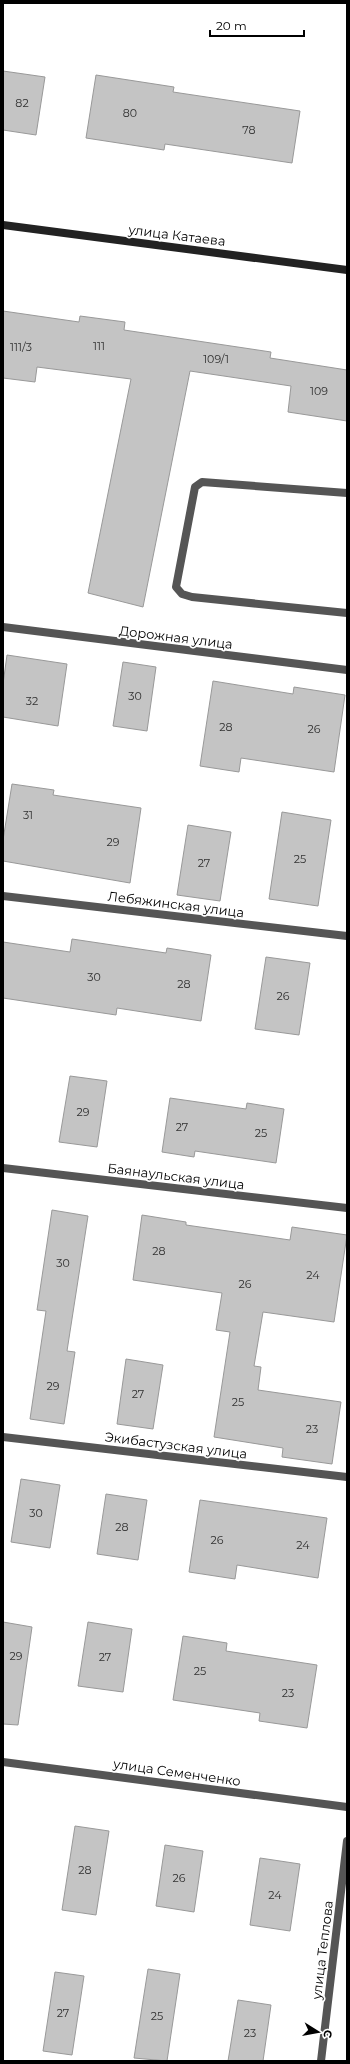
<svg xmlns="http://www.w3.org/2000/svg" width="350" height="2064" font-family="Montserrat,sans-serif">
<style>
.building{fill:#c4c4c4;stroke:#999}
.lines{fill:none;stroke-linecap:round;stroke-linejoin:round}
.lane{stroke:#555;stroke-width:8}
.street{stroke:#555;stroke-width:8}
.secondary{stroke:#222;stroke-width:8}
.labels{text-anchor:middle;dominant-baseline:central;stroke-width:3.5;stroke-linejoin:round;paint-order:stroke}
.number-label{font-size:11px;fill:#313131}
.street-label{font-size:13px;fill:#000;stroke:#fff}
</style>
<rect width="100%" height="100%" fill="#fff"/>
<!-- building -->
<path class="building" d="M3,71l42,6 -9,58 -33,-5z
M96,75l78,12 -1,5 127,19 -8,52 -127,-19 -1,6 -78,-12z
M3,311l76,11 1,-6 45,6 -1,8 147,22 -1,6 77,12v51l-59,-9 3,-26 -101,-15 -47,236 -55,-14 43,-214 -94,-12 -2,15 -32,-4z
M7,655l60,9 -9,62 -55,-9v-33z
M123,662l33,5 -9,64 -34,-5z
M213,681l80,13 1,-7 51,8 -11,77 -93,-14 -2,14 -39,-6z
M12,784l42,6 -1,5 88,13 -11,75 -127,-22v-21z
M282,812l49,8 -13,86 -49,-7z
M188,825l43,7 -11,69 -43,-6z
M72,939l94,14 1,-5 44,7 -10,66 -84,-13 -1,7 -113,-17v-56l67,10z
M266,957l44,6 -11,72 -44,-6z
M70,1076l37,5 -10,66 -38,-5z
M170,1098l76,11 1,-6 37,6 -8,54 -81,-12 -1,6 -32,-5z
M52,1210l36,6 -21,135 8,1 -11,72 -34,-5 16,-108 -9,-1z
M142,1215l44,7v3l104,15 2,-13 55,8 -13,87 -71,-10 -9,54 7,1 -3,23 83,12 -9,62 -50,-7 1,-9 -69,-11 16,-105 -14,-2 6,-37 -89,-13z
M126,1359l37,6 -10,64 -36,-5z
M21,1479l39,6 -10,63 -39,-6z
M106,1494l41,6 -9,60 -41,-6z
M200,1500l127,18 -9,60 -81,-13 -2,14 -46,-7z
M3,1622l29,5 -14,98 -15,-1z
M88,1622l44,7 -9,63 -45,-6z
M183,1636l44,7 -1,8 91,14 -10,63 -48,-7 1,-8 -87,-13z
M75,1826l34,5 -13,84 -34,-5z
M165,1845l38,6 -9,61 -38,-6z
M260,1858l40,6 -10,67 -40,-6z
M148,1969l32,5 -13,87 -33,-3z
M55,1972l29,4 -12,79 -29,-4z
M238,2000l33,5 -8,56h-35z"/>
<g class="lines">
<!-- lane -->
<path class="lane" d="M347,493l-145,-11 -7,5 -19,100 6,7 10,3 155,16"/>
<!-- street -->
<path class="street" d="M3,627l344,43
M3,896l344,40
M3,1168l344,40
M3,1437l344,40
M3,1762l344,45
M321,2061l26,-220"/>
<!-- secondary -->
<path class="secondary" d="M3,225l344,45"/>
</g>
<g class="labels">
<!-- number labels -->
<g class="number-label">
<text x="22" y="103">82</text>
<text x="130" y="113">80</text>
<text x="249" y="130">78</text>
<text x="99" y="346">111</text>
<text x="21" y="347">111/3</text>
<text x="216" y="359">109/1</text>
<text x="319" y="391">109</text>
<text x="135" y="696">30</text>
<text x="32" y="701">32</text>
<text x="226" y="727">28</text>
<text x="314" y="729">26</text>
<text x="28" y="815">31</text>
<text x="113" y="842">29</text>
<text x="300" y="859">25</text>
<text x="204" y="863">27</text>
<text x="94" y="977">30</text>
<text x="184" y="984">28</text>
<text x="283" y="996">26</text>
<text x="83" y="1112">29</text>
<text x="182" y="1127">27</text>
<text x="261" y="1133">25</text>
<text x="159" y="1251">28</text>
<text x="63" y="1263">30</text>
<text x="313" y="1275">24</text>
<text x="245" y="1284">26</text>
<text x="53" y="1386">29</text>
<text x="138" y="1394">27</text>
<text x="238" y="1402">25</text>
<text x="312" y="1429">23</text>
<text x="36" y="1513">30</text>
<text x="122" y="1527">28</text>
<text x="217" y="1540">26</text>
<text x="303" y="1545">24</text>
<text x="16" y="1656">29</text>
<text x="105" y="1657">27</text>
<text x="200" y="1671">25</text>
<text x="288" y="1693">23</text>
<text x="85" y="1870">28</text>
<text x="179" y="1878">26</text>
<text x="275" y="1895">24</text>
<text x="63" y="2013">27</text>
<text x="157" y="2016">25</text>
<text x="250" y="2033">23</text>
</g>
<!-- street labels -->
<g class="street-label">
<text transform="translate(177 235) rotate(7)">улица Катаева</text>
<text transform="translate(176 637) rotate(7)">Дорожная улица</text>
<text transform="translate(176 904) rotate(7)">Лебяжинская улица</text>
<text transform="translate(176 1176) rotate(7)">Баянаульская улица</text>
<text transform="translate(176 1445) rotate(7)">Экибастузская улица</text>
<text transform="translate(177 1772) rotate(8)">улица Семенченко</text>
<text transform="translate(322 1950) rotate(-83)">улица Теплова</text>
</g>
</g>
<!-- border -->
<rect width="350" height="2064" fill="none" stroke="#000000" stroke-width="8"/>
<!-- north arrow -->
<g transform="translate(318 2032) rotate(101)" stroke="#ffffff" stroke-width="3" paint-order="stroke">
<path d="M0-3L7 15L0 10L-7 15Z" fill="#000000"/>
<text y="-6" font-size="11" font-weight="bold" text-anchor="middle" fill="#000000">С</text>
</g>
<!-- scale -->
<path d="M210 30v6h94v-6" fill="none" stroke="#000000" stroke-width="2"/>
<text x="216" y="30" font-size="12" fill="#000000" stroke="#ffffff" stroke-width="3" paint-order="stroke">20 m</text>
</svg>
